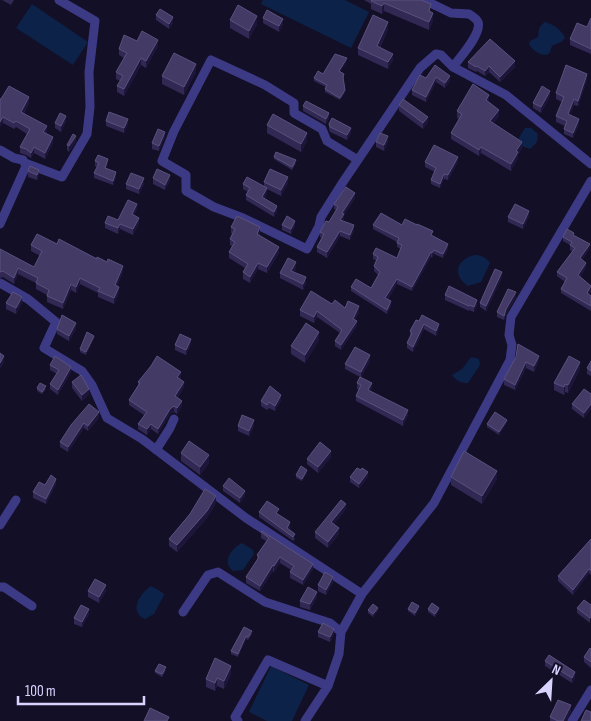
<svg xmlns="http://www.w3.org/2000/svg" width="591" height="721" font-family="'Sofia Sans Condensed',sans-serif">
<style>
.water{fill:#0c2248}
.lines{fill:none;stroke-linecap:round;stroke-linejoin:round}
.street{stroke:#3d3a85;stroke-width:9}
.wall{fill:#312854}
.shaded-wall{fill:#1d163a}
.building{fill:#433a66;stroke:#5a527e}
</style>
<rect width="100%" height="100%" fill="#130f26"/>
<!-- water -->
<path class="water" d="M263,0h82l24,12 -18,36 -90,-44z
M32,4l56,38 -15,23 -57,-37z
M545,22c8,2 17,8 20,16l-4,4 -9,4 -2,6 -3,3c-8,0 -15,-5 -18,-11l1,-3 8,-4c1,-7 0,-10 7,-15z
M525,128h6l7,6 -1,8 -7,7 -11,-4 -2,-4z
M474,255c7,0 12,2 16,8l-9,19 -13,4c-16,-11 -12,-26 6,-31z
M471,357l8,2 1,6 -12,18c-7,0 -12,-2 -16,-8l10,-6z
M242,543l11,7 1,4 -11,16 -10,1c-12,-9 -1,-23 9,-28z
M151,586l9,5 4,3 -1,3 -9,17 -9,5c-17,-7 -5,-26 6,-33z
M271,666l38,19 -17,36h-25l-18,-9z"/>
<g class="lines">
<!-- street -->
<path class="street" d="M424,0l27,13 18,1c3,2 7,4 9,8 4,12 -18,35 -25,45
M0,150l14,8 9,2 3,6 -26,58
M358,160l-31,-19 -5,-12 -28,-16v-10l-29,-18 -54,-25 -37,71 -12,30 24,14v16l28,16 29,11 64,31 12,-23 2,-9 22,-35 77,-114 16,-14 5,1 12,12 53,28 85,69
M25,163l37,14 25,-43 3,-27 -1,-35 6,-51 -36,-21
M0,283l28,16 28,23 -12,26 38,23 10,14 15,33 35,21 104,79 116,76
M156,450l14,-22 4,-9
M0,525l16,-25
M0,587h4l28,19
M183,612l25,-37 10,-3 47,30 65,21 11,9
M238,721l-3,-4 33,-57 60,26
M305,721l23,-35 11,-32 2,-22 21,-38 72,-91 76,-143 2,-15 -3,-10 2,-18 80,-136
M572,721l19,-31"/>
</g>
<!-- wall -->
<path class="wall" d="M2,0h12l-3,5z
M364,0h57l10,12 2,9 -4,9 -45,-19 -2,3 -11,-5v-5z
M156,15l17,8 -4,6 -13,-9z
M263,18l20,6 -4,8 -16,-9z
M591,18v36l-21,-9v-6l17,-12z
M230,20l27,4 -8,15 -19,-11z
M388,29l-8,19 13,12 -5,9 -30,-14v-7z
M137,41l21,5 -12,22 -5,-3 -17,31 -7,-4v-6l3,-5 -4,-2v-7l8,-14 -5,-3v-6z
M347,61l-7,11 4,5 -1,2 2,14 -5,7 -15,-8v-3l1,-2 -12,-6v-3l9,-4z
M468,62l47,5 -15,15 -11,-10 -4,4 -8,-5 -1,1 -8,-4z
M435,65l15,16 -5,7 -9,-6 -10,20 -14,-7v-5l14,-12z
M196,72l-12,23 -22,-11v-8z
M587,80l-9,26 -4,-1 -4,9 9,10 -6,14 -9,-4v-5l1,-3 -9,-4v-6l6,-14 -6,-3v-6z
M550,96l-9,17 -8,-5v-5z
M1,99l28,4 -5,10 23,19 -1,1 7,10 -8,16 -11,-6 -3,5 -5,-3 -6,-2v-6l7,-13 -11,-7 -2,2 -11,-6z
M489,101v1l10,14 -6,8 29,24 -4,7v3l-7,13 -30,-18 -2,3 -28,-17v-6l8,-14 -2,-1v-7z
M399,105l29,17 -5,7 -24,-18z
M303,106l26,12 -3,6 -23,-13z
M66,121l-5,11 -6,-4v-5z
M106,121l22,3 -4,9 -18,-7z
M329,124l22,9 -4,7 -17,-8 -1,-3z
M267,125l40,16 -6,11 -34,-19z
M165,137l-6,14 -7,-2v-6z
M76,141l-7,11 -2,-2v-5z
M388,141l-4,10 -8,-4v-5z
M274,157l22,6 -4,7 -18,-11z
M95,161l13,3 -2,4 10,9 -3,8 -19,-7v-5l3,-6 -2,-1z
M425,162h33l-10,18 -4,-1 -4,9 -9,-4v-4l4,-8 -10,-5z
M28,171l11,4 -2,5 -9,-3z
M153,178l17,2 -5,10 -12,-6z
M264,182l24,1 -7,13 -14,-7v4l-3,6 13,12 -3,6 -28,-17v-5l2,-3 -5,-3v-5l21,2z
M126,184h18l-5,10 -13,-5z
M355,198l-11,17v4l-1,2 11,9 -4,10 -10,-4 -13,22 -10,-6v-5l5,-9 -2,-1v-5l9,-10 7,-12 -2,-1v-5z
M137,209l-3,6 5,8 -6,12 -13,-6 -2,5 -13,-6v-5l13,-3z
M529,216l-6,13 -15,-7v-5z
M282,225l13,1 -4,8 -9,-4z
M373,225h29l31,11 15,13 -5,9 -9,-4 -2,4 -1,-1 -19,34 -15,-7 -9,15 3,7 -4,8 -36,-23v-4l20,1 7,-13 -4,-4v-5l3,-5 -4,-2v-5l24,4 4,-9 -4,-2v-5l-24,-13z
M231,227l29,6 -1,3 20,17 -12,20 -9,-4 -8,14 -7,-4v-7l2,-4 -16,-10v-6l3,-6 -2,-1v-6l2,-5 -1,-1z
M574,235l16,13 -8,12 4,7 -6,10 11,14 -2,3 2,2v15l-30,-18v-4l4,-7 -8,-6v-4l16,-20 -3,-2v-5l-7,-4v-4z
M57,244l40,15 26,13 -6,14 2,7 -5,11 -16,-7v-4l-18,-9 -4,9 -5,-3 -8,19 -16,-7v-7l-11,-6v-6l-18,-9 -4,10 -11,-7 -3,1v-29l34,18 6,-11 -9,-5v-6z
M296,268l-2,4 12,10 -3,8 -23,-12v-5z
M502,277l-16,34 -6,-4v-4z
M445,295l32,10 -3,7 -5,-2v1l-24,-11z
M516,297l-10,17 -2,6 -7,-3v-5z
M6,303h16l-6,11 -10,-5z
M332,304l27,8 -4,8 2,6 -16,24 -6,-4v-5l5,-8 -23,-16 -3,6 -14,-7v-6z
M416,320l23,9 -3,7 -12,-7 -11,23 -6,-4v-5l3,-7v-5z
M57,329h19l-7,12 -12,-7z
M94,338l-8,17 -6,-3v-3z
M319,340l-14,23 -14,-9v-8z
M191,344l-5,11 -11,-5v-5z
M516,357l23,4 -5,11 -8,-4 -11,22 -11,-5v-6z
M370,361l-9,16 11,11 -2,3 38,24 -5,11 -47,-25v-5l3,-6 -2,-1v-6l3,-6 -15,-8v-5z
M591,361v15l-4,-2v-6z
M50,365l21,7 -13,23 -8,-6v-5l7,-10 -7,-4z
M580,369l-12,24 -3,-1 -1,3 -10,-5v-7z
M181,377l-2,2 5,8 -6,10 4,9 -5,8 -3,-2 -4,2 -12,20 -7,-5 -4,6 -9,-6v-5l6,-9 -15,-10v-5l9,-15v-3z
M72,382l17,12 -7,7 -10,-13z
M37,388l9,1 -4,5 -5,-3z
M591,394v15l-7,9 -12,-9v-5z
M281,400l-6,11 -6,-3 -2,2 -6,-4v-5z
M99,418l-11,13 -4,-3 -16,24 -8,-5v-5l11,-17z
M507,422l-8,13 -12,-8v-3z
M238,426h16l-5,10 -11,-5z
M181,453l28,10 -9,12 -19,-14z
M331,457l-13,16 -11,-9v-5z
M307,473l-5,8 -6,-3v-3z
M350,477h18l-9,11 -9,-6z
M451,477l46,2 -15,25 -31,-19z
M56,484l-10,20 -13,-6v-6l12,-7z
M223,486l22,10 -5,7 -17,-12z
M216,503l-9,15 -30,34 -8,-6v-7l21,-25z
M346,509l-12,15 5,10 -11,14 -13,-10v-6z
M259,512l20,2 -1,1 12,11 -1,3 6,10 -2,2 -34,-24z
M261,532l52,37 -10,16 -13,-7v-6l1,-2 -11,-7 -6,9 -1,-1 -13,20 -14,-8v-6l11,-16v-6l9,-14 -5,-3z
M591,539v36l-2,-2 -16,22 -15,-14v-5z
M333,582l-7,13 -8,-4v-6z
M88,591h18l-7,12 -11,-6z
M317,597l-7,13 -10,-3v-6z
M591,605l-1,18 -13,-10v-5z
M408,609h11l-4,7 -7,-5z
M428,609l11,1 -4,7 -7,-5z
M368,610l10,1 -5,6 -5,-4z
M89,614l-7,13 -8,-3v-6z
M244,627l8,7 -4,6 -2,-1 -8,18 -7,-3v-3z
M318,632l16,2 -4,8 -12,-5z
M591,649v19l-7,-6v-5z
M545,661l30,17 -3,5 -27,-17z
M166,670l-4,7 -7,-4v-2z
M231,674l-7,15 -7,-3 -2,5 -9,-4v-8z
M571,711l-5,10h-16v-4z"/>
<!-- shaded-wall -->
<path class="shaded-wall" d="M384,3v8l-2,3v-8z
M433,13v8l-4,9v-8z
M257,16v8l-8,15v-8z
M173,17v6l-4,6v-5z
M283,19v5l-4,8v-6z
M388,22v7l-11,24v-7z
M158,40v6l-12,22v-7z
M393,54v6l-5,9v-7z
M141,58v7l-17,31v-7z
M347,58v3l-8,13v-3z
M515,61v6l-15,15v-5z
M196,64v8l-12,23v-8z
M489,66v6l-4,4v-5z
M587,74v6l-9,26v-5z
M450,76v5l-5,7v-5z
M436,77v5l-10,20v-5z
M345,90v3l-5,7v-2z
M550,91v5l-9,17v-6z
M489,95v6l-3,6v-7z
M29,97v6l-8,14v-5z
M574,99v6l-6,14v-5z
M499,110v6l-9,12v-7z
M329,113v5l-3,6v-5z
M66,116v5l-5,11v-6z
M3,117v6l-3,5v-6z
M428,117v5l-5,7v-6z
M128,119v5l-4,9v-5z
M579,119v5l-6,14v-5z
M47,126v6l-4,5v-5z
M351,128v5l-4,7v-5z
M165,132v5l-6,14v-5z
M307,133v8l-6,11v-8z
M76,136v5l-7,11v-6z
M388,136v5l-4,10v-6z
M53,137v6l-8,16v-6z
M522,142v6l-4,7v3l-7,13v-7l5,-13z
M34,147v6l-3,5v-5z
M481,147v6l-2,3v-6z
M458,157v5l-10,18v-5z
M108,159v5l-3,8v-4z
M39,170v5l-2,5v-5z
M116,172v5l-3,8v-4z
M444,174v5l-4,9v-4z
M170,175v5l-5,10v-5z
M288,177v6l-7,13v-6z
M144,178v6l-5,10v-5z
M267,188v5l-5,9v-5z
M355,193v5l-11,17v4l-4,6v-5l2,-7z
M137,204v5l-5,11v-6z
M277,206v5l-3,6v-5z
M529,211v5l-6,13v-5z
M139,218v5l-6,12v-6z
M295,221v5l-4,8v-5z
M120,224v5l-2,5v-6z
M354,225v5l-4,10v-5z
M260,227v6l-3,7v-6z
M340,231v5l-13,22v-6z
M448,244v5l-5,9v-4z
M590,244v4l-10,15v-5z
M279,247v6l-12,20v-6z
M434,250v4l-2,4v-5z
M431,252v5l-19,34v-4z
M296,262v6l-5,8v-5z
M258,263v6l-8,14v-6z
M586,263v4l-8,13v-5z
M123,266v6l-8,19v-6z
M18,268v6l-4,10v-6z
M502,272v5l-16,34v-5z
M306,277v5l-3,8v-6z
M80,278v6l-4,9v-6z
M397,279v5l-12,19v-5z
M71,284v6l-8,19v-6z
M119,287v6l-5,11v-6z
M591,287v4l-4,6v-4z
M516,292v5l-10,17 -2,6 2,-11z
M22,297v6l-6,11v-6z
M477,300v5l-3,7v-5z
M391,301v5l-4,8v-4z
M359,306v6l-6,12v-5z
M317,311v6l-3,6v-6z
M357,321v5l-16,24v-5z
M76,323v6l-7,12v-5z
M424,324v5l-11,23v-5z
M439,324v5l-3,7v-5z
M319,332v8l-14,23v-8z
M94,336v2l-8,17v-3z
M191,339v5l-5,11v-5z
M370,355v6l-9,17v-6z
M4,356v7l-4,7v-7z
M539,356v5l-5,11v-6z
M526,362v6l-11,22v-5z
M580,362v7l-12,24v-8z
M71,367v5l-13,23v-5z
M181,372v5l-4,5v-5z
M184,382v5l-9,14v-5z
M372,383v5l-4,7v-5z
M565,384v8l-1,3v-8z
M89,389v5l-7,7v-6z
M281,395v5l-6,11v-5z
M182,401v5l-5,8v-6z
M591,404v5l-7,9v-5z
M174,406v6l-4,2 -12,20v-5l12,-20z
M408,410v5l-5,11v-6z
M99,412v6l-11,13v-5z
M254,420v6l-5,10v-5z
M507,420v2l-8,13v-3z
M84,423v5l-16,24v-5z
M151,424v5l-4,6v-6z
M331,451v6l-13,16v-6z
M209,455v8l-9,12v-8z
M307,470v3l-5,8v-2z
M497,471v8l-15,25v-8z
M368,472v5l-9,11v-4z
M56,479v5l-10,20v-5z
M245,491v5l-5,7v-5z
M216,496v7l-9,15 -30,34v-7z
M346,504v5l-15,19v-6z
M290,522v4l-3,6v-4z
M339,528v6l-11,14v-6z
M280,557v6l-6,9v-6z
M313,564v5l-10,16v-5z
M273,565v6l-13,20v-5z
M589,569v4l-16,22v-5z
M333,577v5l-7,13v-5z
M106,585v6l-7,12v-6z
M317,592v5l-7,13v-6z
M419,606v3l-4,7v-3z
M378,608v3l-5,6v-3z
M439,608v2l-4,7v-3z
M89,609v5l-7,13v-5z
M334,629v5l-4,8v-5z
M246,636v3l-8,18v-3z
M231,666v8l-7,15v-8z
M575,672v6l-3,5v-5z
M217,678v8l-2,5v-8z
M571,705v6l-5,10h-3z"/>
<!-- building -->
<path class="building" d="M372,0h49l10,4 -2,7 4,2 -4,9 -45,-19 -2,3 -11,-5z
M238,5l19,11 -8,15 -19,-11z
M160,9l13,8 -4,7 -13,-9z
M267,10l16,9 -4,7 -16,-8z
M373,15l15,7 -11,24 16,8 -5,8 -30,-14z
M591,18v31l-21,-10 7,-16 10,4z
M142,31l16,9 -12,21 -5,-3 -17,31 -7,-3 6,-10 -7,-4 11,-19 -8,-4 5,-14 13,6z
M490,39l25,22 -15,16 -11,-11 -4,5 -8,-5 -1,1 -8,-5z
M174,53l22,11 -12,23 -22,-11z
M335,54l12,4 -8,13 5,3 -1,3 2,13 -5,8 -15,-9 2,-4 -13,-7 4,-7 5,3z
M435,65l15,11 -5,7 -9,-6 -10,20 -14,-7 8,-15 6,3z
M566,65l21,9 -9,27 -4,-2 -6,15 11,5 -6,14 -9,-4 3,-8 -11,-5 8,-19 -8,-4z
M473,84l16,11 -3,5 13,10 -9,11 32,21 -6,9 2,1 -7,12 -30,-17 -2,3 -28,-17 11,-19 -5,-3z
M9,86l20,11 -8,15 26,14 -4,6 10,5 -8,16 -11,-6 -3,6 -5,-4 -6,-2 10,-18 -14,-8 -2,2 -11,-6 -3,5v-23h1z
M542,86l8,5 -9,16 -8,-4z
M403,99l25,18 -5,6 -24,-18z
M306,101l23,12 -3,6 -23,-13z
M109,112l19,7 -4,9 -18,-7z
M60,113l6,3 -5,10 -6,-3z
M273,114l34,19 -6,11 -34,-19z
M332,118l19,10 -4,7 -17,-8 -1,-3z
M158,129l7,3 -6,14 -7,-3z
M380,133l8,3 -4,9 -8,-3z
M73,134l3,2 -7,10 -2,-1z
M434,145l24,12 -10,18 -4,-1 -4,10 -9,-4 5,-12 -11,-6z
M276,152l20,8 -4,7 -18,-10z
M98,155l10,4 -3,9 11,4 -3,9 -19,-8 5,-10 -4,-2z
M30,166l9,4 -2,5 -9,-4z
M157,169l13,6 -5,10 -12,-7z
M270,169l18,8 -7,13 -17,-8z
M131,173l13,5 -5,11 -13,-5z
M247,177l20,11 -5,9 15,9 -3,6 -28,-17 4,-7 -7,-4z
M346,187l9,6 -13,20 2,1 -4,6 14,5 -4,10 -10,-4 -13,21 -10,-5 7,-13 -4,-2 6,-11 3,1 9,-15 -4,-3z
M128,200l9,4 -5,10 7,4 -6,11 -13,-5 -2,4 -13,-5 3,-7 10,4z
M515,204l14,7 -6,13 -15,-7z
M381,213l21,12 3,-6 12,6v-1l16,7 -2,4 17,9 -5,10 -9,-4 -2,3 -1,-1 -19,35 -15,-8 -12,19 6,3 -4,9 -36,-23 5,-8 15,9 9,-16 -6,-6 4,-9 -5,-3 3,-6 21,10 5,-13 -5,-2 2,-5 -26,-13z
M237,216l23,11 -3,7 22,13 -12,20 -9,-4 -8,14 -7,-5 5,-8 -19,-12 6,-10 -5,-3 5,-10 -4,-2z
M287,216l8,5 -4,8 -9,-4z
M567,229l7,4 -1,2 17,9 -10,14 6,5 -8,12 13,11 -4,7 4,3v10l-30,-17 6,-11 -10,-6 18,-24 -5,-3 2,-3 -9,-5z
M37,234l20,10 2,-5 38,20v-2l10,5 1,-3 15,7 -8,19 4,2 -5,11 -16,-7 2,-3 -20,-10 -4,9 -5,-3 -8,19 -16,-7 2,-6 -13,-7 2,-5 -20,-10 -4,10 -11,-7 -3,1v-23l34,18 8,-16 -11,-6z
M288,258l8,4 -5,9 15,6 -3,7 -23,-11z
M495,269l7,3 -16,34 -6,-3z
M449,286l28,14 -3,7 -5,-2v1l-24,-11z
M508,289l8,3 -10,17 -2,7 -7,-4z
M311,291l21,13 3,-4 10,8 3,-7 11,5 -6,13 4,2 -16,24 -6,-4 7,-11 -25,-19 -3,6 -14,-7z
M13,292l9,5 -6,11 -10,-5z
M62,315l14,8 -7,13 -12,-7z
M422,315l17,9 -3,7 -12,-7 -11,23 -6,-4 5,-10 -2,-2 6,-11 3,1z
M306,323l13,9 -14,23 -14,-9z
M87,332l7,4 -8,16 -6,-3z
M180,334l11,5 -5,11 -11,-5z
M518,344l21,12 -5,10 -8,-4 -11,23 -11,-6 12,-22z
M355,347l15,8 -9,17 -16,-8z
M0,353l4,3 -4,7z
M55,356l16,11 -13,23 -8,-6 9,-14 -9,-5z
M157,356l24,16 -4,5 7,5 -9,14 7,5 -5,7 -3,-2 -4,3 -12,20 -7,-5 -4,5 -9,-5 9,-12 -18,-12 11,-17 -2,-1 13,-16z
M569,356l11,6 -12,23 -3,-1 -1,3 -10,-4z
M591,361v10l-4,-3z
M81,375l8,14 -7,6 -10,-13z
M360,377l12,6 -4,7 40,20 -5,10 -47,-24 5,-11 -4,-2z
M40,383l6,3 -4,6 -5,-4z
M270,386l11,9 -6,11 -6,-4 -2,3 -6,-4z
M584,389l7,5v10l-7,9 -12,-9z
M89,404l10,8 -11,14 -4,-3 -16,24 -8,-5 11,-17z
M495,412l12,8 -8,12 -12,-8z
M242,415l12,5 -5,11 -11,-5z
M189,441l20,14 -9,12 -19,-14z
M320,442l11,9 -13,16 -11,-8z
M464,451l33,20 -15,25 -31,-19z
M301,466l6,4 -5,9 -6,-4z
M357,468l4,2 1,-2 6,4 -9,12 -9,-7z
M51,475l5,4 -10,20 -13,-7 6,-10 6,3z
M229,478l16,13 -5,7 -17,-12z
M205,489l11,7 -9,15 -30,34 -8,-6 21,-25z
M341,500l5,4 -15,18 8,6 -11,14 -13,-10z
M267,501l12,8 -3,4 14,9 -3,6 8,6 -2,3 -34,-25z
M262,531l51,33 -10,16 -13,-8 4,-6 -14,-9 -6,9 -1,-1 -13,21 -14,-9 13,-20 -2,-2 12,-17 -8,-6z
M591,539v31l-2,-1 -16,21 -15,-14z
M325,572l8,5 -7,13 -8,-5z
M95,579l11,6 -7,12 -11,-6z
M308,587l9,5 -7,12 -10,-3z
M584,600l7,5v11l-1,2 -13,-10z
M412,602l7,4 -4,7 -7,-4z
M432,603l7,5 -4,6 -7,-5z
M373,604l5,4 -5,6 -5,-4z
M81,605l8,4 -7,13 -8,-4z
M323,623l11,6 -4,8 -12,-5z
M244,627l8,4 -4,6 -2,-1 -8,18 -7,-3z
M590,648l1,1v13l-7,-5z
M549,655l26,17 -3,6 -27,-17z
M215,658l16,8 -7,15 -7,-3 -2,5 -9,-4z
M159,664l7,3 -4,7 -7,-3z
M558,700l13,5 -8,16h-5l-8,-4z
M150,708l19,9 -2,4h-23z
M586,710l5,2v9h-10z"/>
<!-- north arrow -->
<g transform="translate(551 681) rotate(25)" stroke="#130f26" stroke-width="4" paint-order="stroke">
<path d="M0-4L9 19L0 12L-9 19Z" fill="#d9d4ff"/>
<text y="-8" font-size="14" font-weight="bold" text-anchor="middle" fill="#d9d4ff">N</text>
</g>
<!-- scale -->
<path d="M18 696v8h126v-8" fill="none" stroke="#d9d4ff" stroke-width="2.5"/>
<text x="25" y="696" font-size="15" fill="#d9d4ff" stroke="#130f26" stroke-width="4" paint-order="stroke">100 m</text>
</svg>
